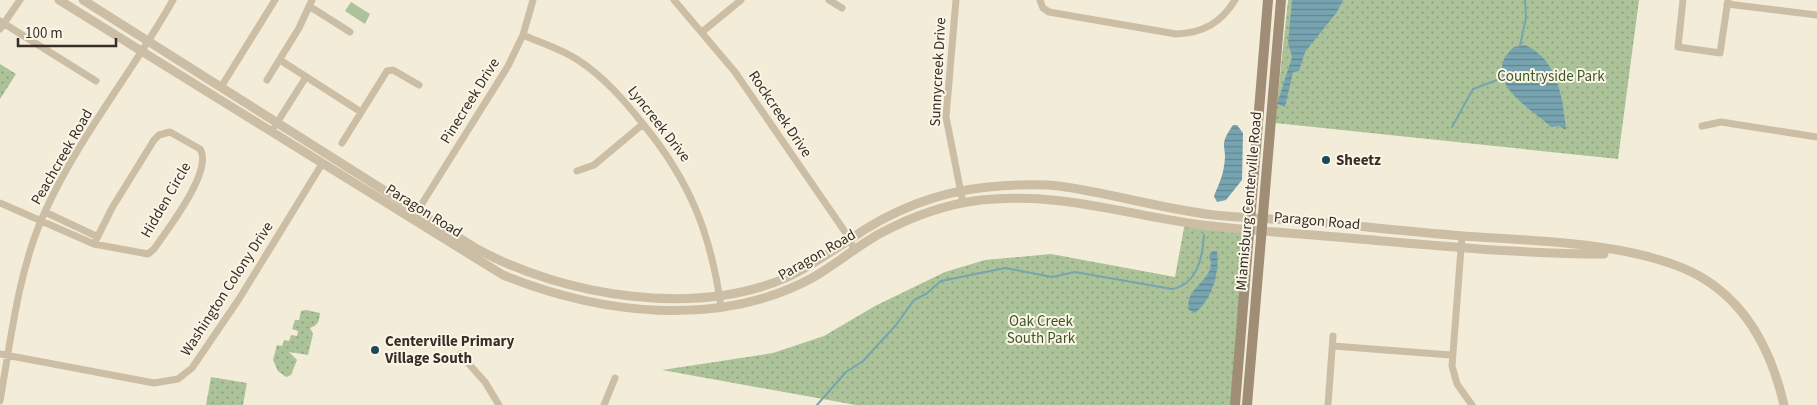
<svg xmlns="http://www.w3.org/2000/svg" width="1817" height="405" font-family="'Source Sans 3',sans-serif">
<style>
.green{fill:#acc399}
.park{fill:url(#park-dots)}
.water{fill:url(#water-rules)}
.lines{fill:none;stroke-linecap:round;stroke-linejoin:round}
.stream{stroke:#77a4b1;stroke-width:2}
.minor{stroke:#cbbea5;stroke-width:7}
.tertiary{stroke:#cbbea5;stroke-width:9}
.secondary{stroke:#9f8d76;stroke-width:10}
.poi-dot{fill:#1a4a5a;stroke:#faf5e6;stroke-width:2}
.labels{text-anchor:middle;dominant-baseline:central;stroke-width:4;stroke-linejoin:round;paint-order:stroke}
.street-label{font-size:15px;fill:#372f27;stroke:#faf5e6}
.park-label{font-size:15px;fill:#3d5629;stroke:#faf5e6}
.poi-label{font-size:15px;font-weight:bold;fill:#372f27;stroke:#faf5e6;text-anchor:start}
</style>
<defs>
<pattern id="park-dots" width="8" height="8" patternUnits="userSpaceOnUse" patternTransform="scale(1.25)"><rect width="8" height="8" fill="#acc399"/><path d="M2 2h.1M6 6h.1" fill="none" stroke="#8d9f7d" stroke-width="1.8" stroke-linecap="round"/></pattern>
<pattern id="water-rules" width="6" height="5" patternUnits="userSpaceOnUse" patternTransform="scale(1.25)"><rect width="6" height="5" fill="#77a4b1"/><path d="M0 2.5h6" fill="none" stroke="#628690"/></pattern>
</defs>
<rect width="100%" height="100%" fill="#f3ecd9"/>
<!-- green -->
<path class="green" d="M351,2l19,12 -5,10 -20,-13z"/>
<!-- park -->
<path class="park" d="M1288,0h351l-21,159 -343,-36z
M0,64l16,10 -16,25z
M1185,222l65,7 -15,176h-379l-194,-35 111,-17 51,-17 51,-30 70,-34 40,-12 66,-6 124,23z
M306,310l14,3c-1,9 -2,12 -10,15l3,6 -5,21 -19,-3 8,8 -6,15 -5,2 -8,-6 -5,-11 4,-15 5,1 2,-6 5,1 2,-6 6,1 1,-5 -6,-2 3,-9h4l2,-9z
M211,377l36,6 -4,22h-37z"/>
<!-- water -->
<path class="water" d="M1292,0h51l-6,12 -32,40 -6,19 -6,1 -8,35 -8,-3 15,-47 -4,-14z
M1525,45c33,14 38,54 41,85l-7,-4 -8,1c-17,-17 -59,-37 -47,-68 2,-4 7,-9 10,-12z
M1233,125h4l6,8 -1,47 -16,20 -9,2 -3,-6c4,-10 9,-20 10,-30 4,-22 -7,-18 9,-41z
M1212,251h5c3,22 -5,49 -22,62l-6,-3c-6,-24 30,-30 20,-54z"/>
<g class="lines">
<!-- stream -->
<path class="stream" d="M1520,46l6,-28 -1,-18
M1452,127l21,-38 32,-12
M817,405l29,-33 17,-11 33,-36 18,-25 12,-6 15,-13 64,-13 47,9 23,-5 97,17c25,-4 31,-33 32,-54"/>
<!-- minor -->
<path class="minor" d="M674,0l61,72 115,167 4,12
M829,0l13,8
M956,0l-10,117 17,86
M1040,0l3,8 6,4 127,22c27,-1 45,-11 59,-34
M1683,0l-5,47 42,6 8,-53
M1727,4l90,11
M309,6l41,26
M0,21l96,60
M0,29l20,-29
M702,32l39,-32
M523,35c18,8 38,14 55,25 26,17 46,40 65,64 47,57 68,110 78,183
M280,60l81,52
M267,80l32,-52 13,-28
M221,87l54,-87
M275,126l31,-49
M1702,126l19,-4 96,15
M342,143l45,-72 6,-1 26,15
M577,171l17,-6 49,-41
M0,203l94,41 54,10 6,-5c13,-19 60,-79 46,-100l-30,-17 -11,3 -5,5 -42,68 -18,36
M418,210l90,-144 15,-31 10,-35
M45,212l51,24
M1462,236l-10,130 5,18 15,21
M1333,346l118,9
M0,354l154,29 24,-4 14,-11 47,-69 83,-135
M460,354l25,28 14,23
M0,401c11,-62 18,-128 43,-185 34,-77 89,-143 130,-216
M604,405l11,-27
M1328,405l5,-69"/>
<!-- tertiary -->
<path class="tertiary" d="M59,0l444,275c96,39 215,54 309,3 23,-13 44,-31 67,-44 30,-16 67,-30 102,-34 79,-8 138,13 214,24 50,7 102,9 153,14 85,7 170,16 256,16
M83,0l394,249c87,47 218,69 311,28 21,-10 41,-24 61,-37 41,-29 89,-48 139,-53 23,-2 48,-4 71,-1 52,7 103,23 155,29 30,3 62,4 92,6 53,5 105,11 157,15 70,5 177,6 238,41 48,28 71,76 83,128"/>
<!-- secondary -->
<path class="secondary" d="M1235,405l33,-405
M1247,405l34,-405"/>
</g>
<!-- markers -->
<g class="poi-dot">
<circle cx="1326" cy="160" r="5"/>
<circle cx="375" cy="350" r="5"/>
</g>
<g class="labels">
<!-- street labels -->
<g class="street-label">
<text transform="translate(938 72) rotate(-87)">Sunnycreek Drive</text>
<text transform="translate(470 101) rotate(-58)">Pinecreek Drive</text>
<text transform="translate(780 114) rotate(56)">Rockcreek Drive</text>
<text transform="translate(659 124) rotate(52)">Lyncreek Drive</text>
<text transform="translate(62 157) rotate(-60)">Peachcreek Road</text>
<text transform="translate(166 200) rotate(-60)">Hidden Circle</text>
<text transform="translate(1249 201) rotate(-85)">Miamisburg Centerville Road</text>
<text transform="translate(424 211) rotate(32)">Paragon Road</text>
<text transform="translate(1317 221) rotate(5)">Paragon Road</text>
<text transform="translate(817 255) rotate(-30)">Paragon Road</text>
<text transform="translate(227 289) rotate(-57)">Washington Colony Drive</text>
</g>
<!-- park labels -->
<g class="park-label">
<text x="1551" y="76">Countryside Park</text>
<text x="1041" y="321">Oak Creek<tspan x="1041" dy="17">South Park</tspan></text>
</g>
<!-- poi labels -->
<g class="poi-label">
<text x="1336" y="160">Sheetz</text>
<text x="385" y="341">Centerville Primary<tspan x="385" dy="17">Village South</tspan></text>
</g>
</g>
<!-- scale -->
<path d="M18 38v8h98v-8" fill="none" stroke="#372f27" stroke-width="2.5"/>
<text x="25" y="38" font-size="15" fill="#372f27" stroke="#faf5e6" stroke-width="4" paint-order="stroke">100 m</text>
</svg>
